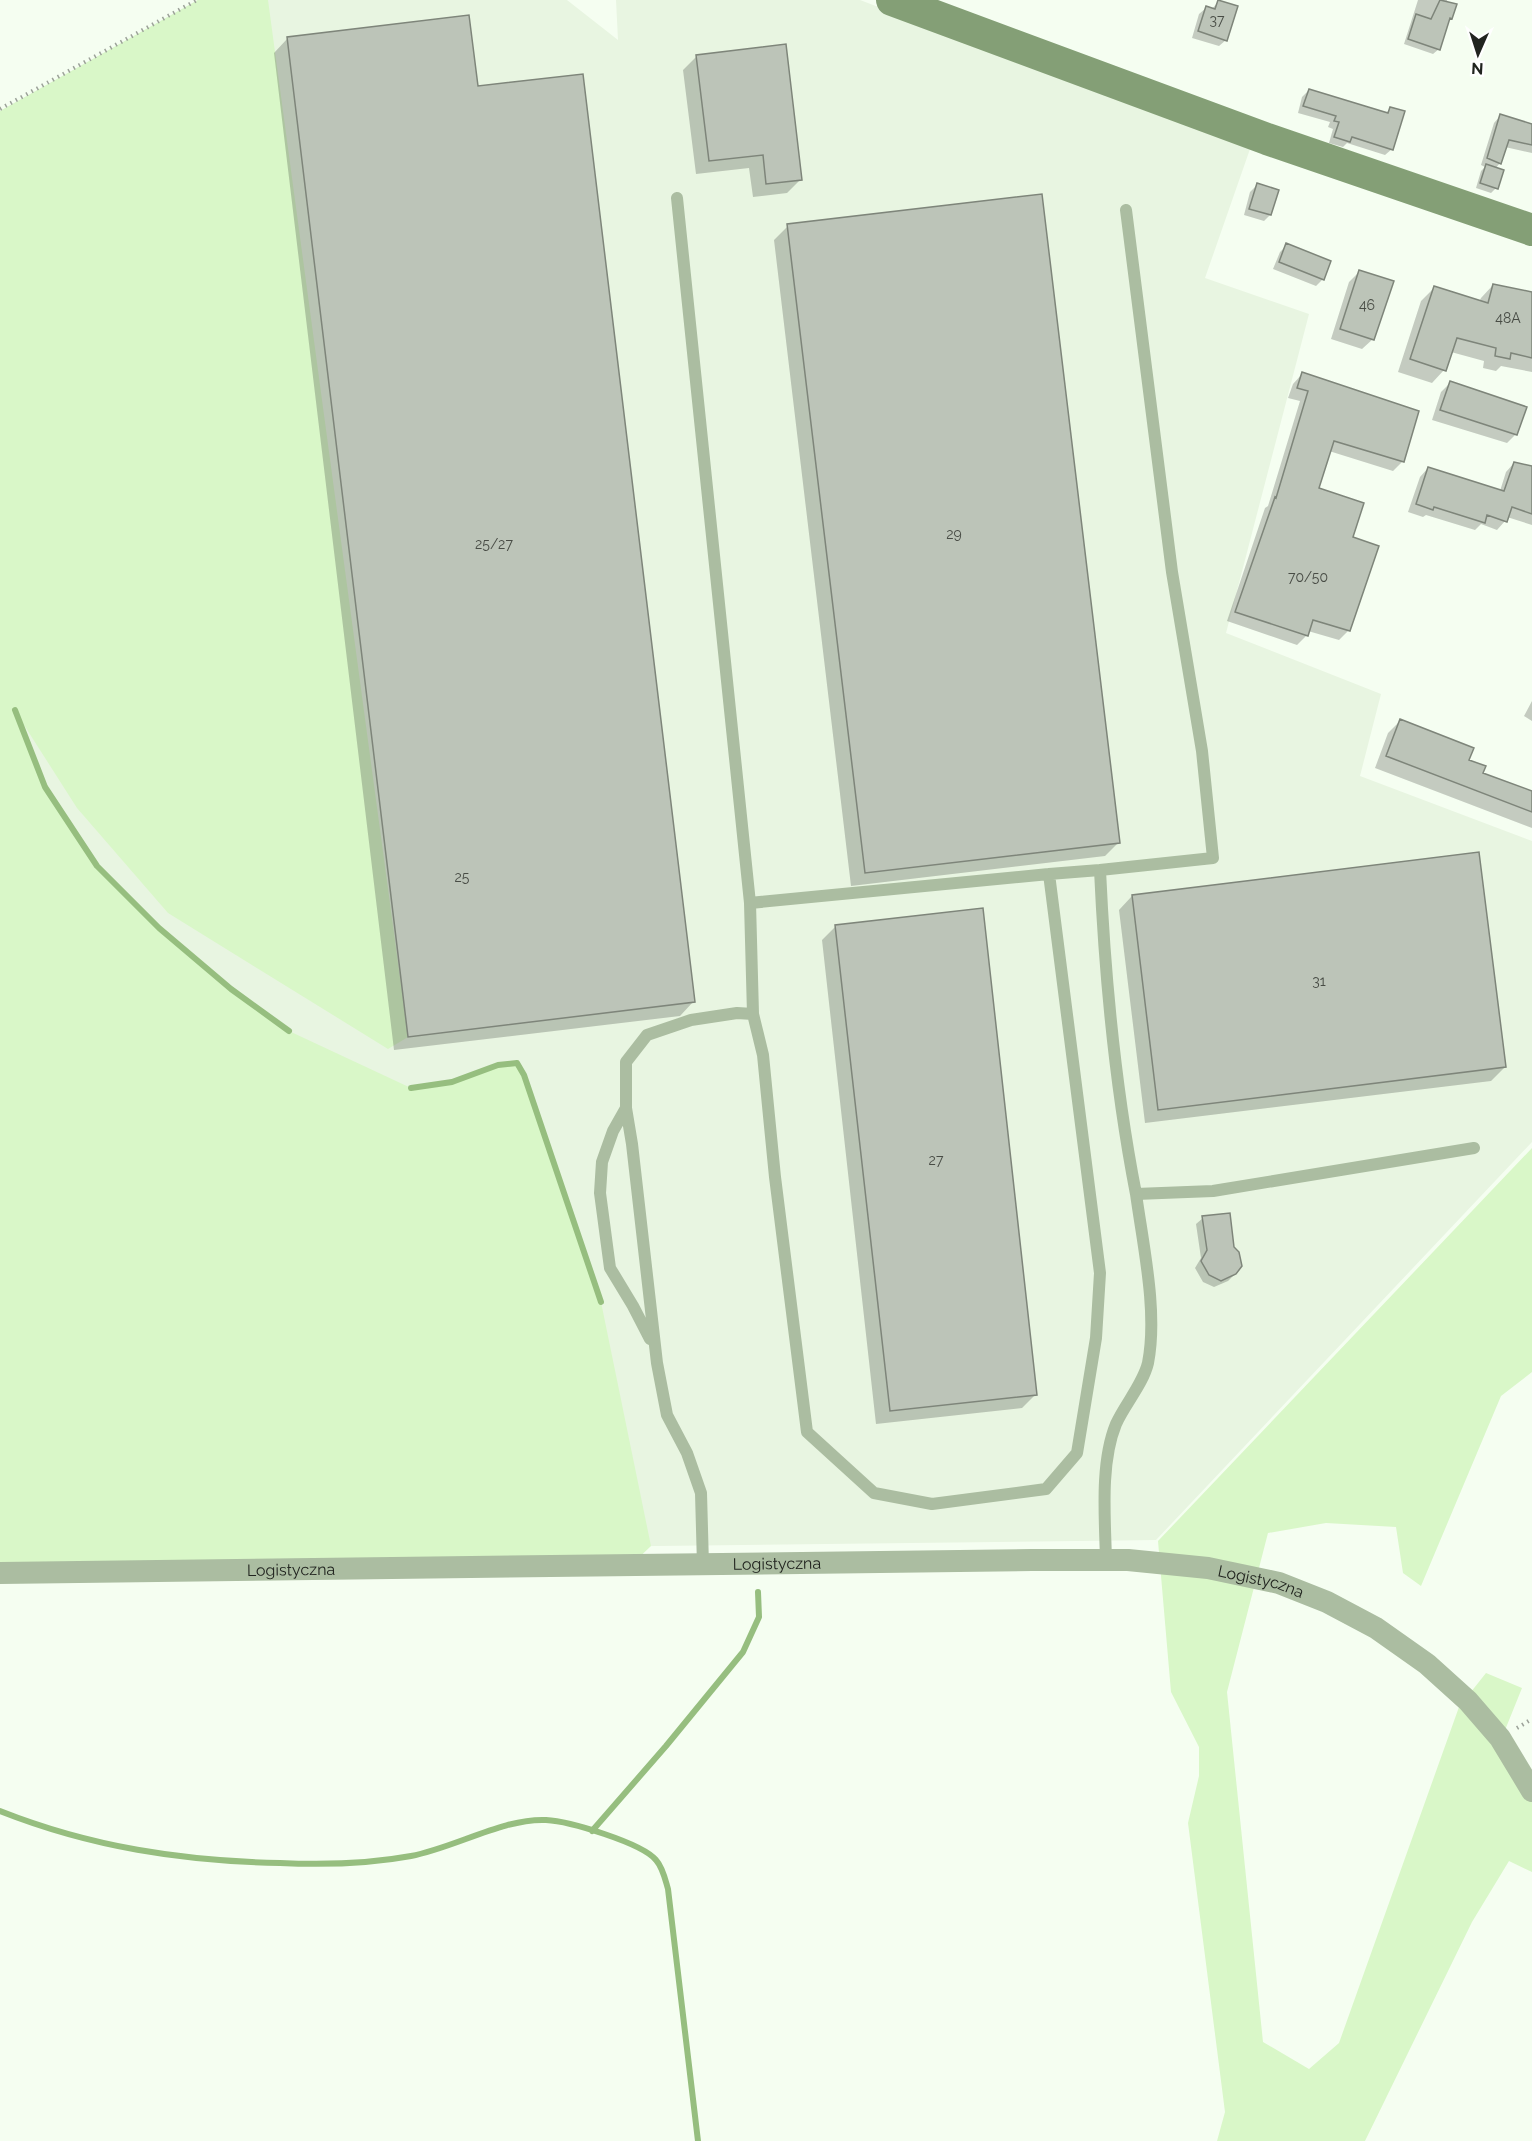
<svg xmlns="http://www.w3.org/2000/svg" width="1532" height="2141" font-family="Raleway,sans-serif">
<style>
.built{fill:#e8f5e1}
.green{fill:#d9f7c8}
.shadow{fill:#0003}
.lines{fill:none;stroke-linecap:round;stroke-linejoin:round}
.stream{stroke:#96be7f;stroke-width:6}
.building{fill:#bcc4b8;stroke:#7e857a;stroke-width:1.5}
.path{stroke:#9ca299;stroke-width:4;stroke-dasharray:1.5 4.5;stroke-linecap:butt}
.lane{stroke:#abbda1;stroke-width:12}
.street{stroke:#abbda1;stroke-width:22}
.secondary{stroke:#849f76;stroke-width:32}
.labels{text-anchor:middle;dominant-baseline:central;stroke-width:4.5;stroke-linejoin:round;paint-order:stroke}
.number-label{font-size:14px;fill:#484c45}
.street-label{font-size:16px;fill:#21241f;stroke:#fff}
</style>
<rect width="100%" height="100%" fill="#f5fef1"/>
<!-- built -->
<path class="built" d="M198,0h369l51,40 -2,-40h244l390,149 -45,129 104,36 -83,319 155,61 -21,82 172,65v301l-376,398 -1156,14v-1443z"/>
<!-- green -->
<path class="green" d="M198,0h70l140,1037 -20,12 -220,-136 -91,-105 -60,-94 28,73 52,79 62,62 72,61 58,42 122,57 41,-6 46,-17 19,-2 7,12 77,227 50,244 -21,20 -630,7v-1462z
M1532,1148v224l-31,24 -80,190 -18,-13 -7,-46 -70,-4 -58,10 -41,159 36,350 46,27 30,-26 120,-336 27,-34 36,15 -25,62 35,37v85l-23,-11 -37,61 -107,219h-148l8,-29 -37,-289 11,-47v-29l-28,-55 -13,-151z"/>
<!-- shadow -->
<path class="shadow" d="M1418,0h29l4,18 -4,4 -8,27 -6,5 -29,-10z
M1219,1l7,39 -7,6 -27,-8 7,-24 7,-6 5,2z
M287,39l190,49 216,914 -13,14 -286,34 -120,-997z
M697,56l103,124 -13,13 -34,4 -4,-29 -53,6 -13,-104z
M1309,90l76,24 6,-6 1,41 -7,6 -38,-12 -4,4 -14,-4 4,-14 -5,-2 2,-5 -32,-9 4,-16z
M1500,116l31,9 1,-2v30l-27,-6 -5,16 -5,6 1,19 -5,5 -15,-5 5,-17 4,-4 -4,-2 13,-42z
M1257,185l13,30 -6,6 -20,-6 6,-23z
M788,226l331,616 -14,14 -254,30 -77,-646z
M1287,245l42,17 -7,18 -6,6 -43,-17 7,-17z
M1360,271l13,68 -11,10 -31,-10 18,-57z
M1493,285l39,9v78l-31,-6 -5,5 -13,-3 1,-7 -33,-9 -7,18 -12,13 -34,-11 23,-71 13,-13 45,14 2,-4z
M1302,374l101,87 -10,10 -64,-20 -12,38 34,49 26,9 -29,84 -9,9 -31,-9 -2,5 -9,9 -70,-24 38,-113 3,-2 32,-105 -12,-3 5,-14z
M1450,383l66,51 -9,9 -75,-23 9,-28z
M1514,463l18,5v57l-25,-8 -2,4 -8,9 -16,-6 -6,6 -49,-15 -3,2 -15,-5 12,-35 8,-9 72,23 6,-19z
M1532,701v20l-8,-5z
M1400,721l68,39 13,13 51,18v37l-157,-60 13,-35z
M1132,896l373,171 -14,14 -346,42 -26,-213z
M836,926l200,468 -14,14 -146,16 -54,-484z
M1203,1218l32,56 -7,7 -14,6 -11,-5 -8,-14 6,-10 -5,-34z"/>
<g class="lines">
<!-- stream -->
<path class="stream" d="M15,710l30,77 52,79 62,62 72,61 58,42
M411,1088l41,-6 46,-17 19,-2 7,12 77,227
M0,1811c91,36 182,50 280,52 43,2 88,1 131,-7 43,-8 93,-38 135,-36 23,1 96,23 110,40 7,8 9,19 12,29l30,252
M592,1831l74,-85 77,-94 16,-35 -1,-25"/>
</g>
<!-- building -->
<path class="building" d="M1218,0l20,6 -11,35 -29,-10 8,-25 9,3z
M1440,0l17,4 -5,15 -2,-1 -10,32 -32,-11 8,-25 15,5z
M469,15l9,71 105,-12 112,928 -287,35 -121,-1000z
M786,44l16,136 -36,4 -3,-29 -54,6 -13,-106z
M1309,89l79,24 2,-6 15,4 -12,39 -41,-13 -2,5 -16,-5 5,-15 -5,-1 2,-5 -33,-10z
M1500,114l32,10v21l-23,-5 -8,24 -14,-6z
M1486,164l18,6 -6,19 -18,-6z
M1257,183l22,7 -8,25 -22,-6z
M1042,194l78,649 -255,30 -78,-649z
M1286,243l45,18 -7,19 -45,-18z
M1359,270l35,11 -20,59 -34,-11z
M1493,284l39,8v66l-21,-5 -1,6 -15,-3 1,-8 -39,-10 -11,33 -36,-12 24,-73 54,17z
M1302,372l117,39 -15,51 -70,-21 -15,47 45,15 -11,34 26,9 -29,85 -37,-11 -5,16 -73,-24 40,-115 1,1 32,-107 -11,-3z
M1450,381l77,26 -10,28 -77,-25z
M1514,462l18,4v48l-20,-7 -5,15 -20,-7 -2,8 -51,-16 -1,3 -17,-6 12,-37 76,24z
M1400,719l74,29 -5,12 17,6 -3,7 49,18v21l-146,-56z
M1479,852l27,215 -348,43 -26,-215z
M983,908l54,487 -147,16 -55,-486z
M1230,1213l4,34 5,5 3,14 -6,8 -15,7 -12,-6 -8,-14 6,-11 -5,-34z"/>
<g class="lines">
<!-- path -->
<path class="path" d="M0,109l197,-109
M1517,1728l15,-9"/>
<!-- lane -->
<path class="lane" d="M677,198l73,705
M1126,210l46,362 30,179 11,107 -113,12c5,110 15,216 36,324
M753,1014l-3,-111 299,-29
M626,1108l-13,23 -11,31 -2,31 10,75 23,38 17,33
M1106,1560c-1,-42 -6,-97 10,-136 9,-20 27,-40 32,-61 10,-51 -5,-118 -12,-169l77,-3 261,-43
M703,1565l-2,-72 -14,-40 -20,-38 -10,-52 -25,-219 -6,-36v-46l21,-27 44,-15 46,-7 16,1 10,41 12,122 32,255 67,61 58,11 114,-15 31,-36 19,-115 4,-65 -51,-399 51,-4"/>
<!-- street -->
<path class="street" id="s1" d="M0,1573l1032,-13h96l80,8 71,15 48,19 49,26 51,36 41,37 32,37 32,53"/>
<!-- secondary -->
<path class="secondary" d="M892,0l375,139 265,91"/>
</g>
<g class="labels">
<!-- number labels -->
<g class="number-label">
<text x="1217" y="20">37</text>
<text x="1367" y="305">46</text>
<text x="1508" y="318">48A</text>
<text x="954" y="534">29</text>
<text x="494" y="544">25/27</text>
<text x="1308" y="577">70/50</text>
<text x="462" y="877">25</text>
<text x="1319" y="981">31</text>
<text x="936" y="1160">27</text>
</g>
<!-- street labels -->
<g class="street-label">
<text stroke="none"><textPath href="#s1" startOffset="777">Logistyczna</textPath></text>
<text stroke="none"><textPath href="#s1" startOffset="291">Logistyczna</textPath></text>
<text stroke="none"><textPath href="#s1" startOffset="1263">Logistyczna</textPath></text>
</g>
</g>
<!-- north arrow -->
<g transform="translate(1478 54) rotate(183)" stroke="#ffffff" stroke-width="4.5" paint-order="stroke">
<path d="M0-4.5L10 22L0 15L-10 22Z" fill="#21241f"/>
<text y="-9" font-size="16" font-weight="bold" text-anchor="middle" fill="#21241f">N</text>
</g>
</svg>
